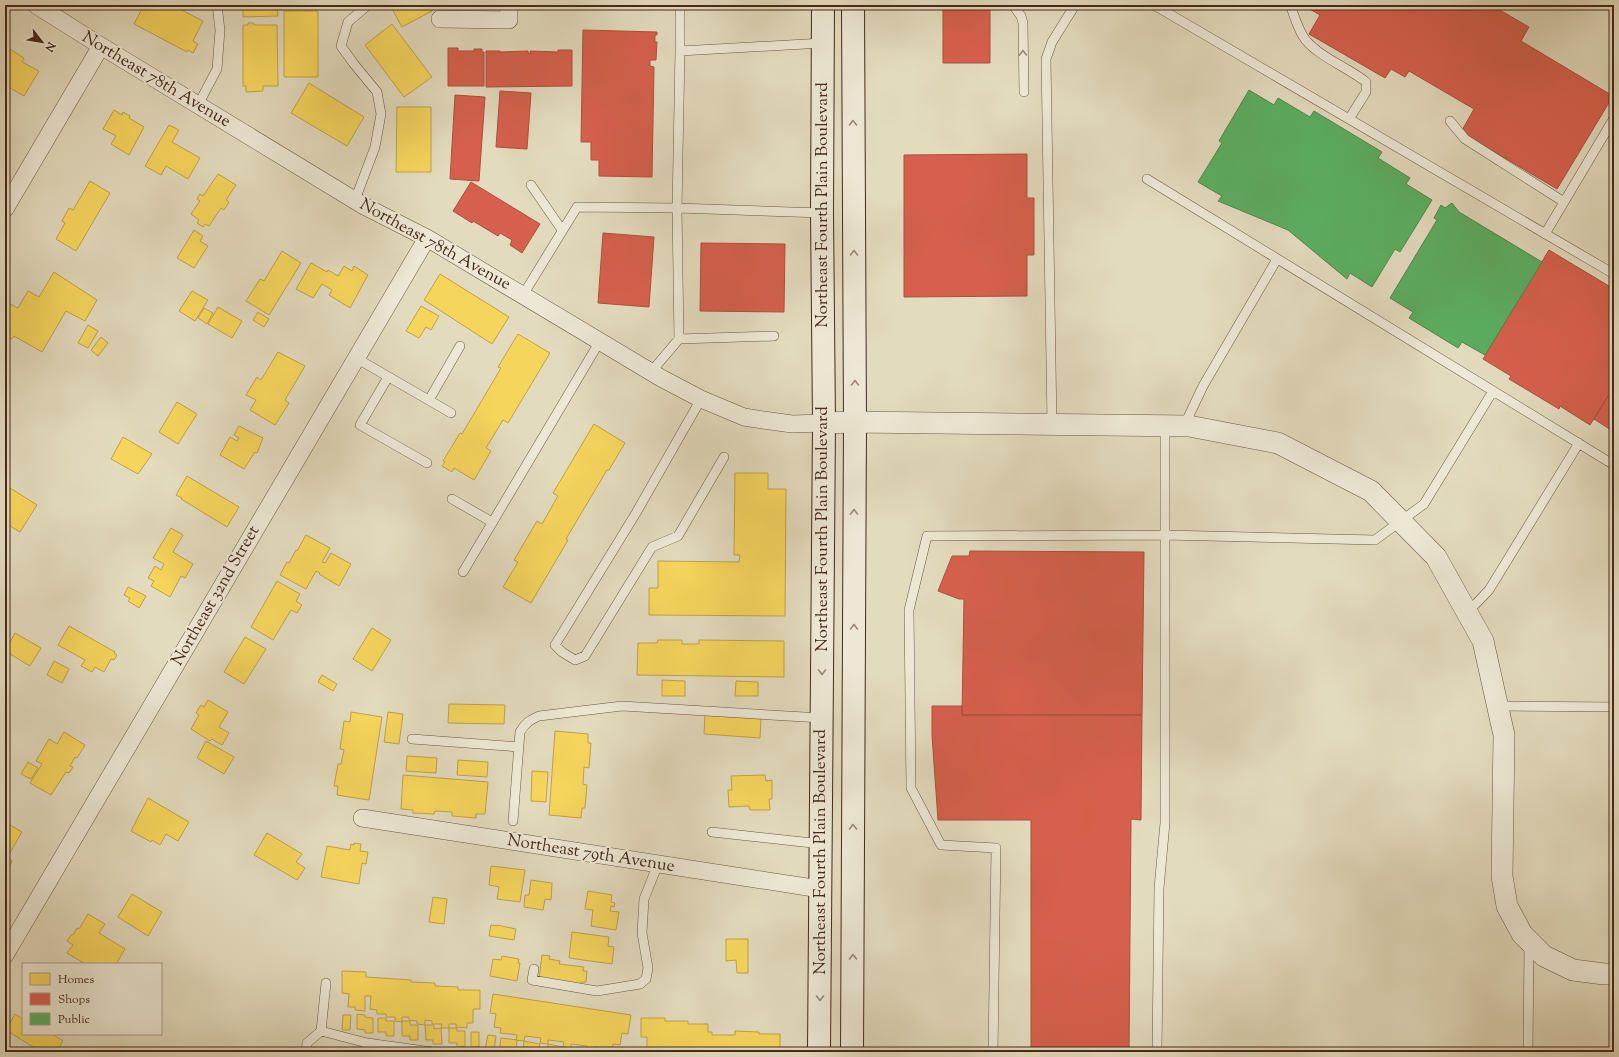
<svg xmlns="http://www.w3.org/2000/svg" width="1619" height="1057" font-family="'Sorts Mill Goudy',serif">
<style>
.homes{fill:#f6d55c;stroke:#c1a148}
.shops{fill:#d6604d;stroke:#ab503d}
.public{fill:#5aae61;stroke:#54864b}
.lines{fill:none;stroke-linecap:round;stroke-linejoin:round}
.service-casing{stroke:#6d5642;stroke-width:10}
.minor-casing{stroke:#6d5642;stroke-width:18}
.tertiary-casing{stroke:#6d5642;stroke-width:22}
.secondary-casing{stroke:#462919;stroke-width:24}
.service{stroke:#ede8d5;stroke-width:9}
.minor{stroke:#ede8d5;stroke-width:17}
.tertiary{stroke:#ede8d5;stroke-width:21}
.secondary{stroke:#ede8d5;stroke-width:22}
.oneway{stroke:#9a8877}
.labels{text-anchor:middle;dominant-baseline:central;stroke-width:4;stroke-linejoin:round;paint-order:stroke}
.street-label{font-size:17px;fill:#462919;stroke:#ede8d5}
</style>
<rect width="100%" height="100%" fill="#e3dbbe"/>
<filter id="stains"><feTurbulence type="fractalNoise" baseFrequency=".005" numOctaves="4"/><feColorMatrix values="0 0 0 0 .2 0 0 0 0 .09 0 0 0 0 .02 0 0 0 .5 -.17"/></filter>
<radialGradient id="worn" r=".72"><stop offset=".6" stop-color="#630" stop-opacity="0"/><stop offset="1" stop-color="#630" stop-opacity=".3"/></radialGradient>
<!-- homes -->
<path class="homes" d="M144,5h28l31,16 -10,20 5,3 -5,9 -5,-3 -1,2 -53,-28z
M243,5h34l1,11 -35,1z
M390,5h39l3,6 -30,16z
M284,11h34v66h-34z
M248,23h6v2h23l1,61h-15v5l-17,1v-6h-3v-61h5z
M392,24l40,53 -28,20 -39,-52z
M5,46l19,12 -2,4 17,9 -15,25 -19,-11z
M309,83l55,34 -17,29 -56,-33z
M397,107h34v65h-35z
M114,110l8,5 1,-3 7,4 -1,2 15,9 -15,28 -18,-11 5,-8 -13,-7z
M169,125l10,5 -7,12 28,16 -12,21 -22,-13 -5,9 -16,-9z
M218,174l18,11 -10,15 3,2 -5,8 -3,-2 -12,18 -4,-2 -2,3 -6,-4 2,-3 -8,-6 9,-13 -3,-2 3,-5 3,2z
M90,181l20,12 -34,58 -20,-12 9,-16 -3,-2 7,-13 4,2z
M194,230l9,6 -3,5 8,5 -14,22 -17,-10z
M282,251l19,12 -32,52 -23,-14 14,-22 4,2z
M311,263l16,9 1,-2 10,6 6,-10 8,5 2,-5 14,9 -18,33 -21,-13 3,-5 -10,-6 -9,14 -17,-9z
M54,272l43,28 -12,21 -19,-10 -24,41 -28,-16 -2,3 -7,-4v-34l13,7 10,-17 11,6z
M440,274l69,43 -17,27 -68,-44z
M192,291l16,9 -13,21 -16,-10z
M421,306l18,10 -8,14 -5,-3 -7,11 -13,-7z
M218,307l24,14 -10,17 -24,-14z
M204,308l9,5 -6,11 -9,-6z
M258,312l11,7 -5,8 -11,-7z
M88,325l10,6 -10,17 -10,-5z
M518,334l32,19 -42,70 -5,-3 -17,28 5,3 -17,29 -20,-12 -2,4 -10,-6 3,-4 -2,-1 17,-28 2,1 39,-66 -3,-1z
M101,337l7,6 -10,13 -7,-6z
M278,352l27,14 -20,34 4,3 -14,22 -25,-15 6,-10 -10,-5 11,-18 4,3z
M177,402l20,12 -19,30 -19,-12z
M594,424l31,19 -16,27h-2l-41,69 2,1 -37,63 -28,-16 15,-25 -4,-2 23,-39 5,3 16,-28 -5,-3z
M239,426l24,12 -6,15 -2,-1 -11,17 -24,-14 10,-18 7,4 2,-3 -5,-3z
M123,437l29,17 -14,20 -27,-15z
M735,473h33v16h18l-1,127 -136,-1v-27h9v-27l81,1 1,-7h-6z
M187,476l52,31 -12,20 -46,-28 1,-1 -6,-3z
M7,486l30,19 -17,27 -15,-9v-34z
M171,528l12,7 -10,17 20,12 -8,14 -4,-2 -11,21 -19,-11 3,-5 -6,-3 7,-12 6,4 3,-6 -11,-6z
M306,535l24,13 -8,14 3,1 6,-10 20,11 -12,22 -20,-12 1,-1 -4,-2 -10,18 -26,-14 7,-13 2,1 7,-13 1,1z
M277,581l23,13 -4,7 6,4 -5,8 -6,-3 -18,30 -22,-13z
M128,587l18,9 -7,12 -11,-7 2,-3 -6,-3z
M69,626l46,26 -1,1 3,2 -3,5 -3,-1 -7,13 -9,-5 -3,5 -11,-6 4,-6 -27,-15z
M372,628l19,12 -19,31 -19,-12z
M15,633l26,15 -11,18 -25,-15z
M245,637l21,12 -22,35 -20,-12z
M658,640h24v4h17v-4l85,1v36l-147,-2 1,-32h19z
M54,661l15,8 -7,14 -15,-8z
M322,675l15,9 -4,7 -15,-9z
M662,680l23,1v15h-23z
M736,681l22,1v14h-23z
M208,700l20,12 -9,15 10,6 -7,12 -10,-6 -2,2 -19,-12 8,-14 -3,-2 5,-8 3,2z
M449,704l56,1 -1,19 -56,-1z
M351,712l31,5 -13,83 -32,-5 1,-9h-4l4,-22h3l3,-14 -4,-1 4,-28 6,1z
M388,712l15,2 -4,30 -15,-2z
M705,715l56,4 -1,19 -56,-4z
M555,731l33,3v9h3l-2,25 -5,-1 -1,17 4,1 -2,23h-3l-1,10 -32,-3z
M64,732l21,13 -8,13 -2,-1 -5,9 3,1 -4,6 -3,-1 -15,23 -21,-12 12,-19 -6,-3 13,-22 8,5z
M206,741l28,16 -10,17 -27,-16z
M407,756l30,2 -1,15 -30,-2z
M458,760l30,2 -1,15 -30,-2z
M28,762l10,6 -7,11 -10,-5z
M532,771l16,1 -2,30 -15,-1z
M403,775l85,7 -3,32h-9v4l-24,-2v-4l-17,-1 -1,3 -21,-1v-3l-12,-1z
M765,775l1,6 6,-1v19h-3l1,11h-20l-1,-4 -20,1 -1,-17h4l-1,-14z
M148,798l41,24 -11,19 -12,-7 -6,11 -8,-5 -1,2 -20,-11z
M5,822l17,10 -15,26 5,3 -7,15z
M267,833l35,21 -6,8 9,6 -8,12 -43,-25z
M354,843l7,1 -1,7 8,1 -2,12 -4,-1 -3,21 -38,-7 6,-31 23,4 1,-6 3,1z
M491,866l34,4 -5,32 -23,-3 2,-12 -10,-2z
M531,880l21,3 -1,17 -6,-1 -2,11 -19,-3 1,-12h4z
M588,891l24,4 -1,7 4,1 -1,4 -3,-1 -1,5 9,1 -3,18 -25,-4 2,-16 -8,-1z
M132,894l30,18 -14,24 -30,-19z
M433,897l14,2 -3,25 -15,-2z
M88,914l17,10 -6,9 26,16 -9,15h-31l-18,-11 6,-8 -6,-4 5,-7 1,1 4,-7 2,1z
M491,925l6,1v-1l19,4 -2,11 -25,-4z
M572,932l37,5 -1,9 6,1 -2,17 -43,-6z
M726,939h22v34h-11l-1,-13 -10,1z
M542,955l8,1 -1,3 11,2 -1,3 25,3 -1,4h4l-1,11h-5l-1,3 -41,-7z
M502,956l17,3 -1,4h2l-3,18 -27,-5 3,-17 8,1z
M342,971l24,1v5l45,3v2l24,1v3l23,1v3h22v19h-7v14h-6v5l-11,-1v-3h-7v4h-8l1,-4h-10v-3l-7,-1v5l-8,-1v-3l-8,-1v-3h-7v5l-7,-1v-4h-9v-3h-9v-4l-7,-1 1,-13h-6v15l-10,-1v-3h-7l1,-13 -7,-1z
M493,994l138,21 -3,19 -6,-1 -2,12 -7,-1 -1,5 -17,-2 -1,4 -7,-1v-4l-16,-2v4l-8,-1 1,-5 -16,-2v4l-8,-1 1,-5 -16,-2 -1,5 -8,-1 1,-5 -17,-2 1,-5 -7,-1 2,-13 -6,-1z
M15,1014l8,5v15h29l11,7 -6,11h-21l2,-2 -32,-20z
M357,1014l8,1v2l8,1v15h-8v-3l-8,-1z
M343,1015h8l-1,15h-8z
M378,1018h8v3h8v15h-8v-4h-8z
M641,1018h24v3h23v3h20v8h4v3h23v-4l24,1v2h21v18h-126v-3h-7v-12h-6z
M402,1021h8v4h8v15h-8v-4h-8z
M425,1025h9v4l7,-1 1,16h-9v-4h-7z
M449,1028h8v3h8v15l-8,1v-4h-8z
M471,1032h8v15h-8z
M488,1035l8,1 -2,15 -9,-1z
M501,1038l16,2 -1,12h-17z
M524,1041l16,3 -2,8h-15z
M548,1044l15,3 -1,5h-15z
M315,1048l25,4h-25z
M571,1049l16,2 -1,1h-16z"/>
<!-- shops -->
<path class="shops" d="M955,5h12v4h23v54h-47v-54h12z
M1310,5h181l38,22 -8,14 92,55 -56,93 -96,-57 13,-23 -65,-38 -4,6 -14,-8 -6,9 -76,-44 11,-19 -12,-7z
M583,30l74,2v3h-2v7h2l-1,18h-6v6l4,1 -2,110 -53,-1v-16h-8v-18h-10z
M448,48h10v3h16v-2h8v3h2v34h-36z
M558,50h14v36l-86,1v-36h14v1l28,-1v2h3l-1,-2 28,1z
M500,91l31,2 -4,56 -31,-2z
M455,95l30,2 -6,84 -29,-2z
M1027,154v44h7v57h-7v41l-123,1v-142z
M471,182l69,42 -18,29 -12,-8 2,-5 -12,-7 -2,3 -25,-15 -1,2 -19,-12z
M603,233l51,4 -5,70 -51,-4z
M701,243l84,1 -1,68 -84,-1z
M1549,250l65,39v97l-24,39 -30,-19 -1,3 -50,-30 2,-3 -28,-17z
M1614,386v46l-20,-13z
M970,551l174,1 -2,163h-180l2,-116h-5l-21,-8 14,-35h17z
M932,706h30v9h180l-1,105 -10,-1 -2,233h-98v-232h-93l-6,-85z"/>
<!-- public -->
<path class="public" d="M1249,90l25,15 4,-7 32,19 4,-6 68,41 -4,6 32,20 -4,6 26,16 -32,52 -5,-3 -23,38 -22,-14 -3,6 -59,-49 -70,-29 4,-5 -24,-14 24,-39 -3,-2z
M1452,203l7,9 83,50 -57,93 -23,-13 -4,6 -49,-30 4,-6 -23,-14 47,-78 -3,-2 7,-13 4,3z"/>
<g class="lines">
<defs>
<path id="service" d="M1013,5l8,11 2,7 1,69
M1154,5l460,269
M1294,5l-2,5c3,8 6,18 11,26 10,18 46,32 63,46v10l-17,27
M680,51v-46
M198,105l19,-36 3,-39 -3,-25
M1450,121l15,18 99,63
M1147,179l467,286
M531,185l31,45
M355,200l20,-53 6,-33 -4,-22 -23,-28 -13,-18 7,-24 20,-17
M822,213l-145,-5 3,-157 143,-8
M1545,234l69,-116
M523,295l54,-88 100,1 2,131 -28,33
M679,339l95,-3
M356,358l95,55
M388,377l-28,48 67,38
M701,399l-65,114 -81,132 7,7 13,8 10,-4 67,-109 26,-11 46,-79
M429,400l31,-54
M1052,424l-6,-365 6,-17 23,-37
M1184,426l19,-40 74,-127
M452,499l40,23
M463,572l137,-231
M1467,613l22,-23 90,-147
M1497,706l117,1
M412,739l107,8
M513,821l7,-89c5,-9 10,-12 19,-16l83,-10 200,12
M712,832l109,12
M534,969l-2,11 65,11 43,-7 6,-5 2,-11 -6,-35 2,-34 14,-35
M321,1031l46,12
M306,1052l1,-9 14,-12 5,-48
M366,1052l1,-9 65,9
M993,1052l3,-204 -55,-3 -30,-57 -2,-178 18,-74 238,-1 210,5 49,-36 69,-113
M1157,1052l2,-164 6,-65v-397
M1528,1052l1,-107"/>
<path id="minor" d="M36,5l65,41 263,160 63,32 234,140 40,21 43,18 19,3 29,4 32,-1
M440,19l69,1v-15
M5,209l96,-163
M362,818l458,71
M5,955l422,-717"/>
<path id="tertiary" d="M824,423l31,-1 334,4 89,17 93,48 65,66 47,84 21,94 -2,141 5,30 15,28 22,22 29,14 31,4h10"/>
<path id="secondary" d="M819,1052l5,-629 -2,-210 1,-208
M852,1052l3,-630 -2,-417"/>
</defs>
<!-- service casing -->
<use href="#service" class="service-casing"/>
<!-- minor casing -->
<use href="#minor" class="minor-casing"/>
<!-- tertiary casing -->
<use href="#tertiary" class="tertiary-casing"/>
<!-- secondary casing -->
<use href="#secondary" class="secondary-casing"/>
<!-- service -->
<use href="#service" class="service"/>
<!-- minor -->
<use href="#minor" class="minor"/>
<!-- tertiary -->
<use href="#tertiary" class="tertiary"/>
<!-- secondary -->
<use href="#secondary" class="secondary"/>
</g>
<!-- one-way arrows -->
<defs><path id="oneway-chevron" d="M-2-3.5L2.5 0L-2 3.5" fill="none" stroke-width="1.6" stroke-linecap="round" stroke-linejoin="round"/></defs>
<g class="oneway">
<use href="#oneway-chevron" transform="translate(1023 53) rotate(-91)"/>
<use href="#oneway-chevron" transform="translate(853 123) rotate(-90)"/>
<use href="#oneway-chevron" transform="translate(854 253) rotate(-90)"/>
<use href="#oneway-chevron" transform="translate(855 383) rotate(-90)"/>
<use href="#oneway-chevron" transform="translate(854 512) rotate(-90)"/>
<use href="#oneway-chevron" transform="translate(854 627) rotate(-90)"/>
<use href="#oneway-chevron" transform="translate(822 672) rotate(90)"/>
<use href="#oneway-chevron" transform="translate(853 827) rotate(-90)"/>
<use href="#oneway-chevron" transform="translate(853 957) rotate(-90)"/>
<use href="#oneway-chevron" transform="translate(820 998) rotate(90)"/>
</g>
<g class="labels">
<!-- street labels -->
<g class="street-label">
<text transform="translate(156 80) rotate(31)">Northeast 78th Avenue</text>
<text transform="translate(823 205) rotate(-90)">Northeast Fourth Plain Boulevard</text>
<text transform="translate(435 245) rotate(29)">Northeast 78th Avenue</text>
<text transform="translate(823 529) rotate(-90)">Northeast Fourth Plain Boulevard</text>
<text transform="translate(216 596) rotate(-60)">Northeast 32nd Street</text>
<text transform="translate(821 852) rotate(-90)">Northeast Fourth Plain Boulevard</text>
<text transform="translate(591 854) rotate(9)">Northeast 79th Avenue</text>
</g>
</g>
<!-- margin -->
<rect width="1619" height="1057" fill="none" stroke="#e3dbbe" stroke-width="20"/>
<rect x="6" y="6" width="1607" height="1045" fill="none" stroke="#462919" stroke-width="2"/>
<rect x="10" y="10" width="1599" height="1037" fill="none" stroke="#462919"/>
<!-- legend -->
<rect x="22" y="963" width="140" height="72" fill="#ede8d5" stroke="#aa9c8a"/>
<rect x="30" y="973" width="20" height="12" fill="#f6d55c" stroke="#aa9c8a"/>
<text x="58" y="983" font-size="12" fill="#462919">Homes</text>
<rect x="30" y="993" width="20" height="12" fill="#d6604d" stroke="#aa9c8a"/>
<text x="58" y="1003" font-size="12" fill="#462919">Shops</text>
<rect x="30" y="1013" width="20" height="12" fill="#5aae61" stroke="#aa9c8a"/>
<text x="58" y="1023" font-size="12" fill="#462919">Public</text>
<!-- north arrow -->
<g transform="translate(42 42) rotate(121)" stroke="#ede8d5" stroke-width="3" paint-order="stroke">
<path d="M0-3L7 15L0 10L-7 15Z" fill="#462919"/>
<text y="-6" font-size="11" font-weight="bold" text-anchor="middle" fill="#462919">N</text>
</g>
<rect width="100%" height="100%" filter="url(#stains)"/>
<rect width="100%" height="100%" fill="url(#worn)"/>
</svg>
